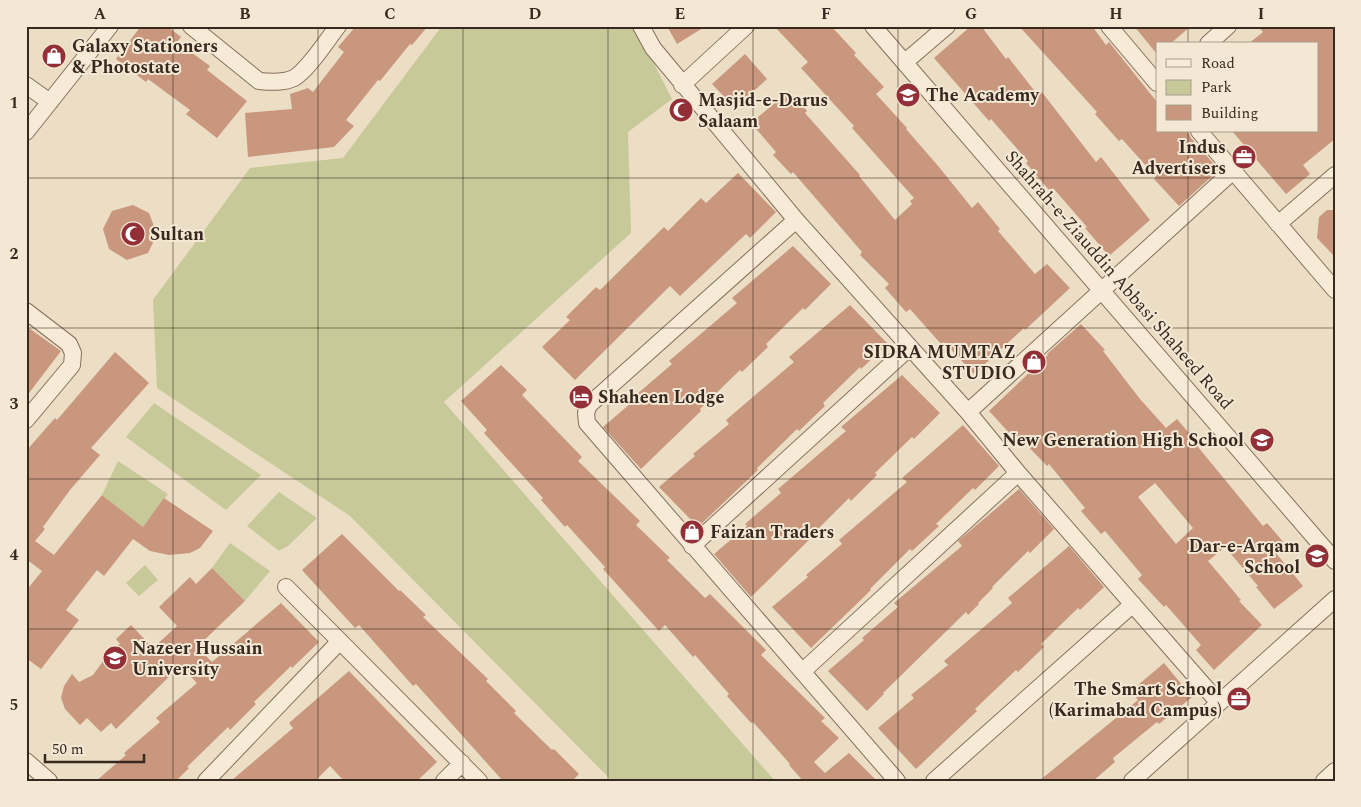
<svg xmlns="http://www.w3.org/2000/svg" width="1361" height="807" font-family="Spectral,serif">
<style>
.green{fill:#c7c999}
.building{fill:#c8977d;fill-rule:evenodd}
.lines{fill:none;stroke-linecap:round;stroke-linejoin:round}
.minor-casing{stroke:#866f5c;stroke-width:18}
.minor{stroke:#f7ebd8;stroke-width:16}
.grid{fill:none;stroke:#37291f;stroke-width:1;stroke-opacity:0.55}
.labels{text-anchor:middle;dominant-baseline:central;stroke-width:4;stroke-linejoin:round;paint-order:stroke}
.poi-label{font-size:18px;font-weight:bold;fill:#37291f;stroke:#f4e8d4;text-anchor:start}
.street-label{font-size:18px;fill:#37291f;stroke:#f4e8d4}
.neatline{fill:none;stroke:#37291f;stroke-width:2}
.grid-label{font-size:16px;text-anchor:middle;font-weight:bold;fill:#37291f}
</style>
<rect width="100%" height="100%" fill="#ecddc5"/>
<!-- green -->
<path class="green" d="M442,26h193l37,73 -44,33 3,101 -187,169 331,379h-163l-262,-265 -193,-128 -4,-88 97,-132 93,-10z
M154,403l107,72 -35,35 -100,-73z
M118,461l50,33 -25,33 -41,-32z
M279,492l38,26 -29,28 -9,5 -32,-25z
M230,543l40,28 -25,30 -33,-33z
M145,565l13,15 -19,16 -13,-13z"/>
<!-- building -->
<path class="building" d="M141,26h26l14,11 -4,5 33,24 -3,4 40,31 -30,37 -31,-24 4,-4 -42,-31 -2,3 -30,-23z
M356,26h72l-16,19 -2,-1 -30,37 -2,-1 -32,40 8,6 -20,21 -86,10 -3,-44 47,-4 -2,-15 18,-6 5,4 31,-40 -6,-5z
M667,26h39l-29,18z
M774,26h57l25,27 -2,2 30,32 -8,7 31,34 -1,1 33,38 33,41 6,-6 22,27 -2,2 37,43 12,-10 23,24 -45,42 -1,-2 -50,46 -30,-32 -3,2 -31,-35 -4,3 -21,-24 4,-4 -29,-29 2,-3 -69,-80 -2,2 -18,-19 3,-3 -25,-29 38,-32 18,20 -2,2 55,62 -1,1 36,44 17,-16 -2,-3 4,-3 -62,-70 2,-2 -53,-58 7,-6z
M971,26h10l25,33 2,-2 29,37 4,-3 55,71 5,-5 49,63 -41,36 -24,-28 2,-1 -34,-39 -3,3 -24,-28 2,-2 -37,-42 -2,2 -55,-63z
M1019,26h73l14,19 3,-3 48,60v29h31l3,7 28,32 -40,36 -25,-27 2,-2 -34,-38 -3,2 -24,-27 2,-2z
M1134,26h57l-21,18h-13v10z
M1258,26h77v113l-32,26 7,9 -24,20 -54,-63h85v-87h-69l15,-12z
M745,54l22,25 -32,29 -23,-24z
M738,173l38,39 -26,26 -4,-4 -66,62 -10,-10 -95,94 -33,-33 28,-27 -4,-3 30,-30 4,3 64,-63 4,4 33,-33 5,5z
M133,205l16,8 8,21 -9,19 -21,7 -18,-11 -6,-20 9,-18z
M1327,210h8v47l-18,-19 2,-21z
M793,246l38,38 -26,26 -2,-2 -37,36 2,3 -26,25 -2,-2 -40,39 1,2 -60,58 -38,-42 35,-30 -2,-2 36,-31 -3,-3 68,-58 -5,-5z
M850,305l38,39 -27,25 -1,-2 -37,36 2,3 -26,25 -2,-2 -40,39 1,2 -60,57 -39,-40 36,-31 -2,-2 36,-30 -3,-4 68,-58 -5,-5z
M1081,324l24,26 -2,1 37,48 26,29 11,-9 22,26 -1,2 65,79 4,-3 18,21 -10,8 28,34 -29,23 -18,-22 2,-1 -33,-39 -17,14 33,39 -2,1 23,24 -48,45 -18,-20 5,-5 -35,-40 -2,2 -26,-28 4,-4 -37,-44 -4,3 -20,-23 4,-3 -36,-44 -2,2 -30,-31 -3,3 -25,-27 59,-56 -1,-1zM1155,483l38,45 -17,16 -38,-47z
M26,326l35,25 -35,46z
M115,352l34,31 -58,65 9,7 -30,35 -27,37 2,2 -10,12 19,14 48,-60 41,32 21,-29 49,33 -13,17 -10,5 -21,2 -19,-4 -17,-12 -29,37 -7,-6 -31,40 13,10 -38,49 -15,-11v-67l16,-20 -16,-12v-108l29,-33 2,2z
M501,365l26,25 -5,5 60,62 -4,4 62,60 -4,4 34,33 -3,2 38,38 5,-4 56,56 -5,5 64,63 -4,3 18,17 -25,24 11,11 24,-20 28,28h-74l-14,-16 1,-1 -37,-42 -2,1 -24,-27 2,-2 -34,-39 -2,2 -28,-32 -6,6 -56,-62 2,-2 -38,-42 -2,2 -24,-27 2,-2 -59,-65 3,-3 -26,-29z
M902,375l38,38 -26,26 -2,-2 -37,36 2,2 -26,26 -2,-3 -40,40 1,1 -59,58 -37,-43 33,-28 -2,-2 36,-31 -3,-4 68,-58 -5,-4z
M963,425l36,41 -24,24 -2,-2 -37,36 3,2 -27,25 -2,-2 -40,40 1,1 -60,58 -39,-41 36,-30 -2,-2 36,-31 -3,-4 68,-58 -5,-4z
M1019,489l35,40 -24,24 -2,-2 -36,36 1,1 -15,15 1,1 -11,11 -2,-3 -83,81 1,1 -17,17 -39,-40 36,-31 -2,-2 36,-31 -4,-4 68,-57 -4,-5z
M342,534l57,57 1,-1 26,25 -3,2 65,62 -2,2 30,30 -2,2 38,37 2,-1 25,25 -7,7h-69l-87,-97 -3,2 -54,-61 -4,3 -53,-58z
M1069,546l35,41 -24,23 -2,-2 -37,36 3,3 -26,25 -2,-2 -41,39 2,2 -61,58 -38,-41 36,-30 -3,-3 37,-30 -4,-4 68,-58 -4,-5z
M212,568l33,33 -48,46 15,15 69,-59 38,39 -27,26 -1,-2 -37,36 2,2 -26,26 -2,-3 -41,40 2,1 -13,13h-80l30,-26 -2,-2 36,-31 -4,-4 41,-35 -17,-17 -64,63 -5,-6 -10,9 -14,-14 -7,7 -15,-16 -4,-11 3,-12 8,-12 7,8 14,-7 13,-18 14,-13 -4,-5 15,-14 22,23 24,-22 -18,-19 31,-30 6,7z
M1164,663l28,34 -33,27 -2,-2 -44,36 2,4 -22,19h-54l99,-81 -7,-9z
M349,671l88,91 -20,19h-73l-14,-15 -15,15h-84l62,-53 -4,-5z"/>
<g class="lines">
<defs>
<path id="minor" d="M191,26l68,55c11,1 25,2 35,-3 14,-8 33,-38 44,-52
M641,26l12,22 143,172 172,192 50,61 201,230
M873,26l462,535
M1109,26l48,57
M1208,44l20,-18
M905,62l42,-36
M26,85l24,17
M682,85l64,-59
M1199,131l136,159
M26,132l84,-106
M796,220l-207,185 -3,8 1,10 310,358
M1278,224l57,-49
M26,311l43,33 4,9 -1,12 -46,55
M968,412l265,-241
M692,546l218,-199
M286,587l193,194
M803,671l215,-198
M26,761l23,20
M206,781l134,-140
M444,781l18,-18
M934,781l199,-177
M1132,781l203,-182
M1324,781l11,-10"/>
</defs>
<!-- minor casing -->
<use href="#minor" class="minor-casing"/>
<!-- minor -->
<use href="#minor" class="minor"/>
</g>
<!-- grid -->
<path class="grid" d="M173,26v755M318,26v755M463,26v755M608,26v755M753,26v755M898,26v755M1043,26v755M1188,26v18M1188,131v650M26,178h1309M26,328h1309M26,479h1309M26,629h1309"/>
<!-- icons -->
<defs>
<symbol id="shop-disc" viewBox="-11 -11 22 22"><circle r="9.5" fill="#922f37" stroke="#f4e8d4"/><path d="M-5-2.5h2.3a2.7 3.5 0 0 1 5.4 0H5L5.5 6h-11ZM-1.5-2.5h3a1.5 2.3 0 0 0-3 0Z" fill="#fff"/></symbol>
<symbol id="school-disc" viewBox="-11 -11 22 22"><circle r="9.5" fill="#922f37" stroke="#f4e8d4"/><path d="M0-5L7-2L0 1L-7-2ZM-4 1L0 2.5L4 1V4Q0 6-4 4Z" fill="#fff"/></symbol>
<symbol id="mosque-disc" viewBox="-11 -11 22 22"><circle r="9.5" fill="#922f37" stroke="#f4e8d4"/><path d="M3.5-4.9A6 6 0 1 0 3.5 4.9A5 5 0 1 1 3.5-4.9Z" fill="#fff"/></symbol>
<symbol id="office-disc" viewBox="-11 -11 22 22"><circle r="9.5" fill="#922f37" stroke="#f4e8d4"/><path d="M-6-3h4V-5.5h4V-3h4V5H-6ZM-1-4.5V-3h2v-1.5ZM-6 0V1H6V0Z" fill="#fff"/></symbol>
<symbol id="hotel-disc" viewBox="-11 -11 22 22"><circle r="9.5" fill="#922f37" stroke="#f4e8d4"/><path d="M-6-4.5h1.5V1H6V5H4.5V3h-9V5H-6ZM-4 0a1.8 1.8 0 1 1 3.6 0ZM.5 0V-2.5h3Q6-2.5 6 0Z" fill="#fff"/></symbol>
<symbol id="university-disc" viewBox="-11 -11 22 22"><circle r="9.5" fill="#922f37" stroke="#f4e8d4"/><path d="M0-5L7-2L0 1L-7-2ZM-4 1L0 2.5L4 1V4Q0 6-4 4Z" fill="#fff"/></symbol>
</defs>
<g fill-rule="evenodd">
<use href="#shop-disc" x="40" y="42" width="28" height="28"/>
<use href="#school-disc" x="894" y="81" width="28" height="28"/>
<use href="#mosque-disc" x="667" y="96" width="28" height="28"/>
<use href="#office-disc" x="1230" y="143" width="28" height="28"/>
<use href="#mosque-disc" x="119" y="220" width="28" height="28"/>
<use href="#shop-disc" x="1020" y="348" width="28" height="28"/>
<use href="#hotel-disc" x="567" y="383" width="28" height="28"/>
<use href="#school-disc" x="1248" y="426" width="28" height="28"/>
<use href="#shop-disc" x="678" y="518" width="28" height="28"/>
<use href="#school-disc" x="1303" y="542" width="28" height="28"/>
<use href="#university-disc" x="101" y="644" width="28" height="28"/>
<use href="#office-disc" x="1225" y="685" width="28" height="28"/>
</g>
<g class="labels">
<!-- poi labels -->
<g class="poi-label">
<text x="72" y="46">Galaxy Stationers<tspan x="72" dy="21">&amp; Photostate</tspan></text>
<text x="926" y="95">The Academy</text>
<text x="698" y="100">Masjid-e-Darus<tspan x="698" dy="21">Salaam</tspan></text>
<text x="1226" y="147" text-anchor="end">Indus<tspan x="1226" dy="21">Advertisers</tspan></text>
<text x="150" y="234">Sultan</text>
<text x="1016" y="352" text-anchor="end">SIDRA MUMTAZ<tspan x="1016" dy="21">STUDIO</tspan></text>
<text x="598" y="397">Shaheen Lodge</text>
<text x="1244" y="440" text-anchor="end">New Generation High School</text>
<text x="710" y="532">Faizan Traders</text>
<text x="1300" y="546" text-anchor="end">Dar-e-Arqam<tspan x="1300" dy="21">School</tspan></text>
<text x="132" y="648">Nazeer Hussain<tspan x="132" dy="21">University</tspan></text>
<text x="1222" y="689" text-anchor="end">The Smart School<tspan x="1222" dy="21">(Karimabad Campus)</tspan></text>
</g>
<!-- street labels -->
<g class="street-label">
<text transform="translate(1119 280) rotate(49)">Shahrah-e-Ziauddin Abbasi Shaheed Road</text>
</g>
</g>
<!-- border -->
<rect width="1361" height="807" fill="none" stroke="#f4e8d4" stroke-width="55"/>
<!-- legend -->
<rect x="1156" y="42" width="162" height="90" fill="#f4e8d4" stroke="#a89c8c"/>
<rect x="1166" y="59" width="25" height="8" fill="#f7ebd8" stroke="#a89c8c"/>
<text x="1201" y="68" font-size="15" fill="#37291f">Road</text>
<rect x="1166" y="80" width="25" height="15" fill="#c7c999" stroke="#a89c8c"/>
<text x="1201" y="92" font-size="15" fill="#37291f">Park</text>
<rect x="1166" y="105" width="25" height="15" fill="#c8977d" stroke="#a89c8c"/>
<text x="1201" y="118" font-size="15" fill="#37291f">Building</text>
<!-- scale -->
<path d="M45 754v8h99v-8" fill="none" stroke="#37291f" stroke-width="2.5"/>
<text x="52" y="754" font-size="15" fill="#37291f" stroke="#f4e8d4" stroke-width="4" paint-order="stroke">50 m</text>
<rect x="28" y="28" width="1306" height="752" class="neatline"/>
<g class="grid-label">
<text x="100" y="19">A</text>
<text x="245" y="19">B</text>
<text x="390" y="19">C</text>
<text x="535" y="19">D</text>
<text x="680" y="19">E</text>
<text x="826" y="19">F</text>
<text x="971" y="19">G</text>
<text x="1116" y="19">H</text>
<text x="1261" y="19">I</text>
<text x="14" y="108">1</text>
<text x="14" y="259">2</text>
<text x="14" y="409">3</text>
<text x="14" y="560">4</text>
<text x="14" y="710">5</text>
</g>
</svg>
